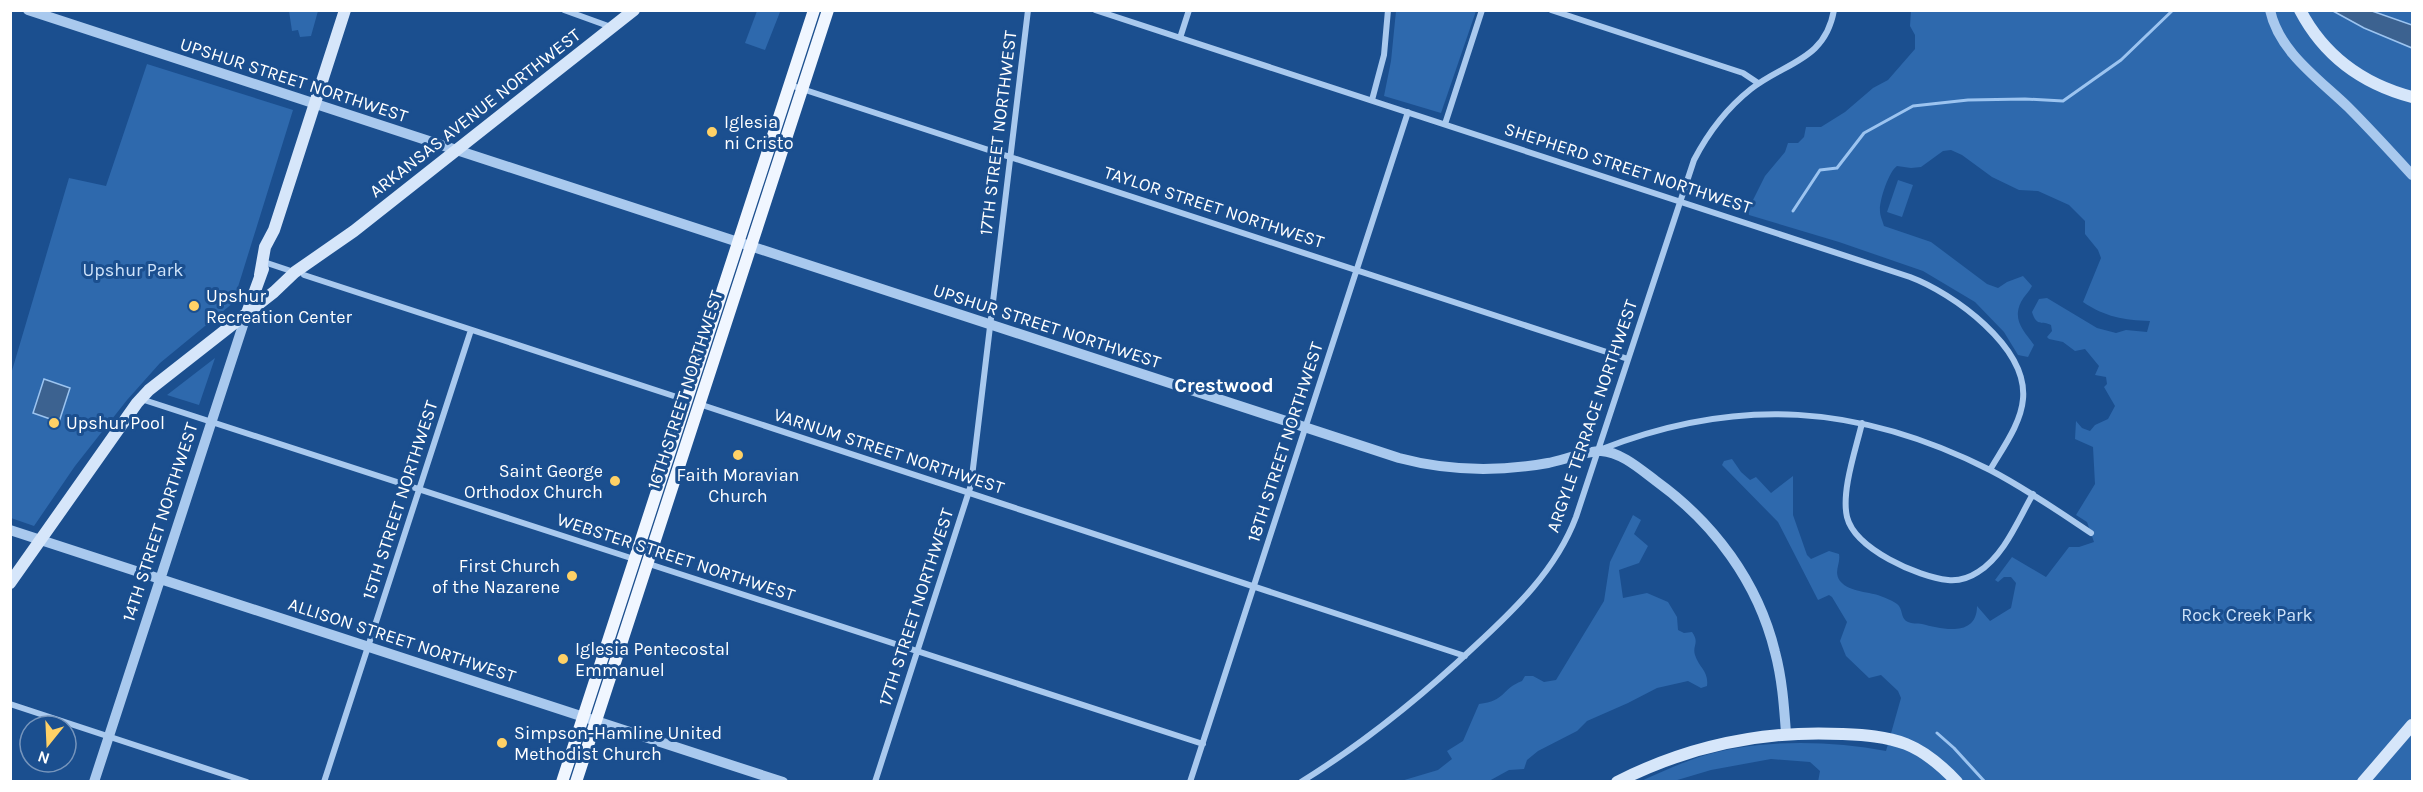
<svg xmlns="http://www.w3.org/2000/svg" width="2423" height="792" font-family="Karla,sans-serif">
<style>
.green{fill:#2e69ad}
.water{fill:#3c6290;stroke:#9cc4f0;stroke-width:1.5}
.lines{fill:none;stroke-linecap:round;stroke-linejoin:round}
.stream{stroke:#9cc4f0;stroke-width:3}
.minor{stroke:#a9c9ee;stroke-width:6}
.tertiary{stroke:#a9c9ee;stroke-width:10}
.secondary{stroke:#d6e6fa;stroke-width:12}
.primary{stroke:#f0f6ff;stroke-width:12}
.poi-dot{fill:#ffd166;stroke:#1b4f8f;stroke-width:2}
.labels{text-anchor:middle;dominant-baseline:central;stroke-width:6;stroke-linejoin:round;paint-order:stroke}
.street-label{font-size:18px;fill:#fff;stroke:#1b4f8f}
.poi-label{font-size:18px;fill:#fff;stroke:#1b4f8f;text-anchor:start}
.park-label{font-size:18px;fill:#cfe3fa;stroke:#1b4f8f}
.neighbourhood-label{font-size:20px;font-weight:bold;fill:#fff;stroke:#1b4f8f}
</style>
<rect width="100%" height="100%" fill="#1b4f8f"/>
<!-- green -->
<path class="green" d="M318,11l-7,25 -11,1 -2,-7 -6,1 -3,-20z
M757,11l23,1 -15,38 -20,-7z
M1396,11h80l-35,102 -57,-17 7,-35z
M1911,11h501v770l-594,1 2,-11 -10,-9 -39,-3 -60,11 -37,11 -35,1c20,-9 39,-18 60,-25 58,-18 127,-17 187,-6l15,-53 -3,-7 -17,-16 -12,3 -23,-22 -6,-15 7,-19 -15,-25 -3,-2 -11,5 -40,-78 -56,-57 2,-4 8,-2 9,13 9,8 6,-3 15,16 22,-17v39l14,40 4,4 18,-8 10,3c2,10 -6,17 1,27 10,12 30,10 43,16 5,2 13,5 16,9 4,6 2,13 9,16 4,2 9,1 14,2 19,5 55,14 55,-18l13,15 21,-13 5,-25 -5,-6h-7l-6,5 -3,-2 17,-23 34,20 23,-30h10l15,-5 -7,-20 -11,-7 19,-31 -2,-37 -18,-8 1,-18 6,7 8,3 5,-6 13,-6 7,-13 -11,-19 3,-3 -1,-7 -11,-2 4,-9 -14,-17 -10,2 -12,-9 -14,-3 -2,-2 5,-6 -1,-6c-9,-5 -14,3 -19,-13l7,-13 8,-1 50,30 19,5 10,-3 21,2 3,-11c-26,-1 -45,-4 -67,-19l18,-44 -3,-8 -13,-16v-13l-16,-16 -31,-14 -19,-1 -27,-13 -30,-22 -11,-5 -8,1 -22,16 -10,1 -14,-2c-8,5 -18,35 -17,45 0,5 3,11 4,15l47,16 56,42 11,4 9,-6 16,-6 9,10c-3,6 -8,10 -11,16 -9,18 3,29 13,43l-6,12 -10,-2 -14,-23 -29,-30 -52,-31 -84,-29 -90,-27 -3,-12 6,-1 13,-26 20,-24 3,-9h10l6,-6 2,-10h15l24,-15 28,-24 15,-8 27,-31v-14l-5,-9z
M147,64l146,46 -60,193 -73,60 -33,37 -52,66 -41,60 -23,-8v-144l58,-196 37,8z
M1898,180l15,5 -11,32 -15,-5z
M215,358l-16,47 -32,-10z
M1633,515l8,5 -7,14 14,12 -9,17 -20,7 4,28 24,-5 21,9 9,15 1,13 6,3 8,-1c8,11 0,13 3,23 4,13 14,16 12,31l-6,2 -13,-7 -31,7 -29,15 -41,18 -10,10 -39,20 -11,9 -3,9 -15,1 -20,11h-88l37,-11 14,-11 -5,-8 16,-10 16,-37c27,-3 22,-15 43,-23l3,-5h8l11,6 12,-2 48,-79 6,-39z"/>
<!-- water -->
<path class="water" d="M2333,11h39l40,14v23l-48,-20z
M44,379l26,9 -11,34 -26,-9z"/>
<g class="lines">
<!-- stream -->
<path class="stream" d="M1793,211l27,-41 17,-2 27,-35 49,-27 55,-6 57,-1 38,2 58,-41 52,-50
M1937,733l17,15 31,34"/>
<!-- minor -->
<path class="minor" d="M564,10l47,17
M1095,10l815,267c43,16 118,70 113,122 -2,25 -21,50 -33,71
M1551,10l192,63 15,10
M1180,38l9,-28
M790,85l838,274
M1372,100l12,-45 4,-45
M1445,124l37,-114
M267,263l27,9
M304,275l385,126
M141,399l496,161
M699,404l766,252
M1862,423c-6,26 -21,68 -15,94 8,32 71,60 101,63 11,1 21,-2 30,-8 26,-16 40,-52 55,-78
M1602,449c136,-53 257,-45 388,21 35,18 68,41 101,63
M646,563l557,181
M10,704l237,78
M324,782l147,-452
M875,782l96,-297 57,-475
M1190,782l218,-670
M1301,782c63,-39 120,-85 174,-136 40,-37 81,-76 101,-129l118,-357c14,-27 33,-52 57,-71 34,-27 74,-28 83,-79"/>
<!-- tertiary -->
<path class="tertiary" d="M28,10l1371,448c49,13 99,14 149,5 11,-2 44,-13 53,-12 20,1 39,18 55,30 58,42 102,101 119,171 7,26 9,53 11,81
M2270,10c9,42 49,69 78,97 22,22 43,45 64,68
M10,530l773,252
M94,782l153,-469"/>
<!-- secondary -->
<path class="secondary" d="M2300,10c24,46 63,74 112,87
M260,275l5,-28 9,-17 71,-220
M247,313l16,-44
M10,583l127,-180 12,-13 125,-98 21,-20 59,-41 280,-221
M1617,782c71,-36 146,-52 225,-48 21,1 44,2 64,10 20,8 36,22 51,38
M2363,782l49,-57"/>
<!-- primary -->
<path class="primary" d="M562,782l252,-772
M576,782l252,-772"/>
</g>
<!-- markers -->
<g class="poi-dot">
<circle cx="712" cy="132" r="6"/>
<circle cx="194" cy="306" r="6"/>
<circle cx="54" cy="423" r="6"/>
<circle cx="738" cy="455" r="6"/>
<circle cx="615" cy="481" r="6"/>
<circle cx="572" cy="576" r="6"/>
<circle cx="563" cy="659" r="6"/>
<circle cx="502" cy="743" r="6"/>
</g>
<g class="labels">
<!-- street labels -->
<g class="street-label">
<text transform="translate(294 80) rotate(18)">UPSHUR STREET NORTHWEST</text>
<text transform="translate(475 113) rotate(-38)">ARKANSAS AVENUE NORTHWEST</text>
<text transform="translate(998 133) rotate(-83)">17TH STREET NORTHWEST</text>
<text transform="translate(1628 168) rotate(18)">SHEPHERD STREET NORTHWEST</text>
<text transform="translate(1214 207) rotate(18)">TAYLOR STREET NORTHWEST</text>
<text transform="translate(1047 326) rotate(18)">UPSHUR STREET NORTHWEST</text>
<text transform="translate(685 390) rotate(-72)">16TH STREET NORTHWEST</text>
<text transform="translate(1592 416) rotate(-71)">ARGYLE TERRACE NORTHWEST</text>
<text transform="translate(1285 442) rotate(-72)">18TH STREET NORTHWEST</text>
<text transform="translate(889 451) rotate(18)">VARNUM STREET NORTHWEST</text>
<text transform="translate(400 500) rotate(-72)">15TH STREET NORTHWEST</text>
<text transform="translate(160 522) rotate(-72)">14TH STREET NORTHWEST</text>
<text transform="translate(676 557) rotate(18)">WEBSTER STREET NORTHWEST</text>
<text transform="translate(916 607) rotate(-72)">17TH STREET NORTHWEST</text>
<text transform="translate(402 640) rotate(18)">ALLISON STREET NORTHWEST</text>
</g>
<!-- poi labels -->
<g class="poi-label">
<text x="724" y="122">Iglesia<tspan x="724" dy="21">ni Cristo</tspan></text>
<text x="206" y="296">Upshur<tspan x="206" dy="21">Recreation Center</tspan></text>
<text x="66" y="423">Upshur Pool</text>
<text x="603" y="471" text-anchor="end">Saint George<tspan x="603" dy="21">Orthodox Church</tspan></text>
<text x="738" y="475" text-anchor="middle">Faith Moravian<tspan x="738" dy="21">Church</tspan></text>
<text x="560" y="566" text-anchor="end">First Church<tspan x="560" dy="21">of the Nazarene</tspan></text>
<text x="575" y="649">Iglesia Pentecostal<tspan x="575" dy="21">Emmanuel</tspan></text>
<text x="514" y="733">Simpson-Hamline United<tspan x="514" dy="21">Methodist Church</tspan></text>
</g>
<!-- park labels -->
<g class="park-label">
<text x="133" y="270">Upshur Park</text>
<text x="2247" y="615">Rock Creek Park</text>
</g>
<!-- neighbourhood labels -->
<g class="neighbourhood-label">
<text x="1224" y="385">Crestwood</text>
</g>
</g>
<!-- border -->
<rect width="2423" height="792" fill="none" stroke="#ffffff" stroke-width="24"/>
<!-- north arrow -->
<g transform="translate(48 744) rotate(198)"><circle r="28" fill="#1b4f8f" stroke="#7695bc" stroke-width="1.5"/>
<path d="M0-4.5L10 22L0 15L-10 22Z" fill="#ffd166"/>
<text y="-9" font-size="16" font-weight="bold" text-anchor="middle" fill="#ffffff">N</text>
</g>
</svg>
